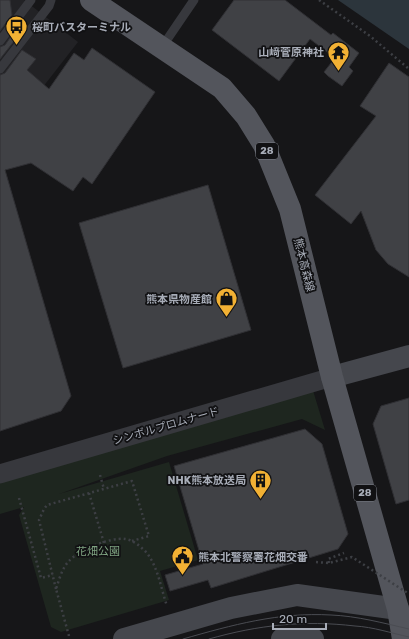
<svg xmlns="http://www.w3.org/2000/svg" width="409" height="639" font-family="Rubik,'Noto Sans JP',sans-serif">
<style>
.built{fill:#222225}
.green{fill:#1e261f}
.water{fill:#2c353c}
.building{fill:#404145;stroke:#303034}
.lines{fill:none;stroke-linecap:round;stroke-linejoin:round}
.path{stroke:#3d3f44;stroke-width:2.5;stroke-dasharray:2 3;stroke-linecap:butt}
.lane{stroke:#37383d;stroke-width:9}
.street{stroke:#37383d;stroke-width:19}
.secondary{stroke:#45474d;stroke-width:22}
.primary{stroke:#53555c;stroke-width:22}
.tram{stroke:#4a4c52;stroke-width:1}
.path-bridge{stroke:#3d3f44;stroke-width:2.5;stroke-dasharray:2 3;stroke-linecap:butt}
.labels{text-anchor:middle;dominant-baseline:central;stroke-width:3.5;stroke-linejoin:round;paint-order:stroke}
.shield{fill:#111113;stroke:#7b7e86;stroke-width:1}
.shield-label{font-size:10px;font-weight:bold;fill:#a8adb8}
.poi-label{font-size:11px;font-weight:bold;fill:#a8adb8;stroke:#111113;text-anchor:end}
.street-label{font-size:11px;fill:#a8adb8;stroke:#111113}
.park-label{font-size:11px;fill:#7fa381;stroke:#111113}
</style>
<rect width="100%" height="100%" fill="#161618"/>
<!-- built -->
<path class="built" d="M0,0h24l54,42 -78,100z"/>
<!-- green -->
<path class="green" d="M311,384l14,46 -23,-11 -135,37 -108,38 110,-32 29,98 -38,11 9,29 -108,32 -10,-5 -32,-112 5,-8 -24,7v-40z"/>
<!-- water -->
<path class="water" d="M338,0h71v49z"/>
<!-- building -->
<path class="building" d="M0,0h10l2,15 -12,16z
M234,0h51l46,35 2,-2 26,20 -10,14 4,4 -11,15 -14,-10 -4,-4 11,-14 -25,-19 -31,42 -67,-51z
M14,32l1,8 -15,19v-12l5,-2z
M92,48l63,44 -63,92 -9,-7 -10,14 -42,-28 -26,7 66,226 -10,15 -61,20v-356l5,-2 17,-23 14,9 -9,11 22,19 25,-36 10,7z
M389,63l20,14v200l-21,-13 -12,-14 -15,-39 -10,13 -36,-29 61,-79 -16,-10z
M208,185l43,145 -128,38 -44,-145z
M409,398v102l-13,4 -23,-80 8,-18z
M305,429l17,15 26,90 -10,15 -127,39 -3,-8 -38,11 -5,-16 38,-11 -29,-98z"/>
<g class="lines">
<!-- path -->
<path class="path" d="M319,0l51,36 39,33
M100,475l4,14
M89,493l15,50
M19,498l22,80 12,-3
M329,563l-1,-4 16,-6
M56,589l-17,-69 5,-11 3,-4 85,-24 17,55 -17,5
M69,636l-13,-47c3,-9 6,-21 13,-28 10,-11 41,-24 56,-22 8,1 15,7 21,13 12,14 15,37 21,54"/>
<!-- lane -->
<path class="lane" d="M0,41l31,-41
M162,47l32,-47
M0,69l49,-63 2,-6"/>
<!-- street -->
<path class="street" d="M0,474l332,-97"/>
<!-- secondary -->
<path class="secondary" d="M332,377l77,-21
M124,639l107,-31 66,-13 101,14
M282,639h31"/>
<!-- primary -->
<path class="primary" d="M91,0l131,88 24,28 18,29 26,64 42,168 66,232 5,30"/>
<!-- tram -->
<path class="tram" d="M183,639c49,-14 96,-27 148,-24 26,1 52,8 78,14
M209,639c49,-14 95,-19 146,-13 18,1 36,7 54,11"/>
<!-- path-bridge -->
<path class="path-bridge" d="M316,562l13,1 23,-6 57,37"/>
</g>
<!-- icons -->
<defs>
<symbol id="bus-pin" viewBox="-11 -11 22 30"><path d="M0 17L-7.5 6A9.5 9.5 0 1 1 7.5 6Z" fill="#f2b134" stroke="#111113"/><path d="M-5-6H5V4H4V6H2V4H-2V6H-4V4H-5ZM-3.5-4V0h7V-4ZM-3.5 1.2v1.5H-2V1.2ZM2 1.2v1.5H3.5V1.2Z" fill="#111"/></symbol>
<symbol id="temple-pin" viewBox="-11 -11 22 30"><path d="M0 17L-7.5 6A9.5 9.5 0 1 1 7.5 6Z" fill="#f2b134" stroke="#111113"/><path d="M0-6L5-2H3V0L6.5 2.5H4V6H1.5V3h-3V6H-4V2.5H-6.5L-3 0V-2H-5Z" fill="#111"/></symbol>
<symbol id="shop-pin" viewBox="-11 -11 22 30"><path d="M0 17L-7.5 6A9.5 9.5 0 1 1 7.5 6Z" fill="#f2b134" stroke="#111113"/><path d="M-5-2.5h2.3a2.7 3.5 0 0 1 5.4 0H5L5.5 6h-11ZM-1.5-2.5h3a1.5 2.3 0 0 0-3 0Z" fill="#111"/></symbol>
<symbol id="building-pin" viewBox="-11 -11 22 30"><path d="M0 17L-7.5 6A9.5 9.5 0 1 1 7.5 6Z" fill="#f2b134" stroke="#111113"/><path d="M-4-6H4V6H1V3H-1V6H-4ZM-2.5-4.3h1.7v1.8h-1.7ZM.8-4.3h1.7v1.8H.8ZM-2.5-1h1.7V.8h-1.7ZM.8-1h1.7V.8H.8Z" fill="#111"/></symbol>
<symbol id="civic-pin" viewBox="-11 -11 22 30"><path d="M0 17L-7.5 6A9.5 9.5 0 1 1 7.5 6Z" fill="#f2b134" stroke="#111113"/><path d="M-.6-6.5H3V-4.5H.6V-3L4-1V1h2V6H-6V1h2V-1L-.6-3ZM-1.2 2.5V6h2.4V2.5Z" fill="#111"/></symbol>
</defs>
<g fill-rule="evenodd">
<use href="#bus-pin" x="4" y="14" width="25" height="34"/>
<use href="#temple-pin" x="326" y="40" width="25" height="34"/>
<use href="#shop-pin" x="214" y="286" width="25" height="34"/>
<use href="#building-pin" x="248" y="468" width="25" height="34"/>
<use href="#civic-pin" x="170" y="544" width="25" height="34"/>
</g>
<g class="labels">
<!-- shield labels -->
<g class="shield">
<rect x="256" y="143" width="22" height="16" rx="3"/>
<rect x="354" y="485" width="22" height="16" rx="3"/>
</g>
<g class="shield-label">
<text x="267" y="151">28</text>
<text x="365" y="493">28</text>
</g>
<!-- poi labels -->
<g class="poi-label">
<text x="32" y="27" text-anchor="start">桜町バスターミナル</text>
<text x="324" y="52">山﨑菅原神社</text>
<text x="212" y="299">熊本県物産館</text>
<text x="246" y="480">NHK熊本放送局</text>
<text x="198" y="557" text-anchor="start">熊本北警察署花畑交番</text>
</g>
<!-- street labels -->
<g class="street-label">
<text transform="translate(304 265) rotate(76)">熊本高森線</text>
<text transform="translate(166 426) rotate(-16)">シンボルプロムナード</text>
</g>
<!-- park labels -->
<g class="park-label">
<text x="98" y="551">花畑公園</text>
</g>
</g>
<!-- scale -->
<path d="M273 623v6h53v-6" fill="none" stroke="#a8adb8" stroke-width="2"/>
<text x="279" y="623" font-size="12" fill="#a8adb8" stroke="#111113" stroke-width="3" paint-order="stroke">20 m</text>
</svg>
